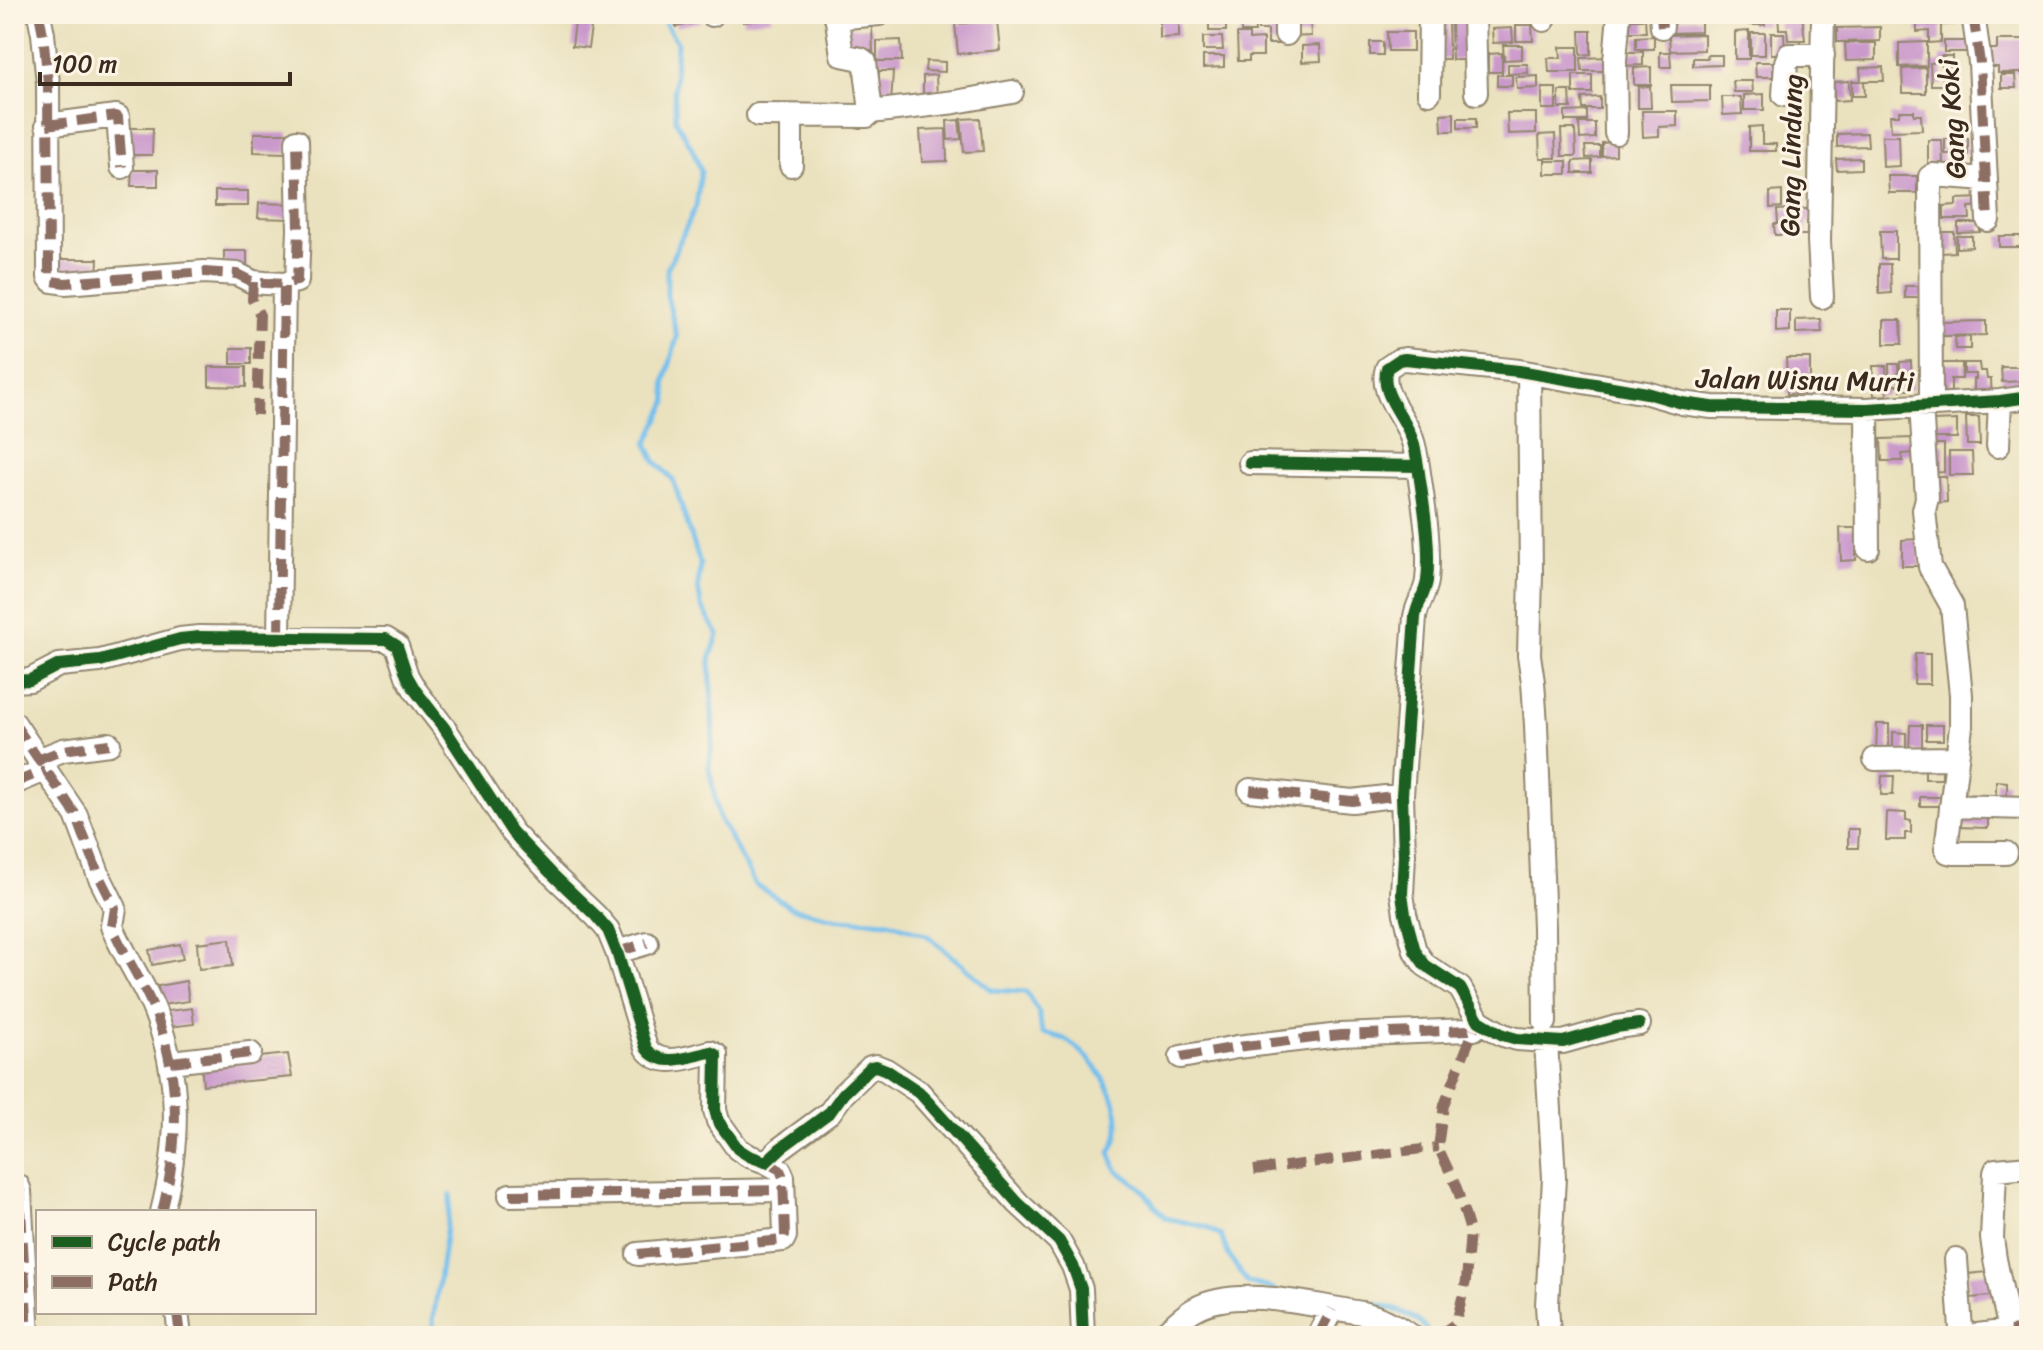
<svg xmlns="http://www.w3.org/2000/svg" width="2043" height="1350" font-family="Sriracha,sans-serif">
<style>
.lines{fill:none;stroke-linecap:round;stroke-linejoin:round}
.stream{stroke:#73bfed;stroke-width:5}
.building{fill:#ca99cc}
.minor-casing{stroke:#92866e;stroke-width:26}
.minor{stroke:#fff;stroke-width:22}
.quiet{stroke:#8d6e63;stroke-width:10;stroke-dasharray:20 10;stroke-linecap:butt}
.cycleway-casing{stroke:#fcf5e5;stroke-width:17}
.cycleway{stroke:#1b5e20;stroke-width:12}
.labels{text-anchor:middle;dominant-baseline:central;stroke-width:6;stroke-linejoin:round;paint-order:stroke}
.street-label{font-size:28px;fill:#3b2a1e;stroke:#fcf5e5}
</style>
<rect width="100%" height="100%" fill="#fcf5e5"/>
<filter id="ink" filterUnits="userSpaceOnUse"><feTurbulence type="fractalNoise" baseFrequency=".0125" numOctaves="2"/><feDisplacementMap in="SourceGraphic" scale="16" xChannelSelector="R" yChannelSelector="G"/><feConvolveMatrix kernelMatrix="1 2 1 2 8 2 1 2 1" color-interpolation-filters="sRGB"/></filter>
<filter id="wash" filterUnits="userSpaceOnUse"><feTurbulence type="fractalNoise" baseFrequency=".006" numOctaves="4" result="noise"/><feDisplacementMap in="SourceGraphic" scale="32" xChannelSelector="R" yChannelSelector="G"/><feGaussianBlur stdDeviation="1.8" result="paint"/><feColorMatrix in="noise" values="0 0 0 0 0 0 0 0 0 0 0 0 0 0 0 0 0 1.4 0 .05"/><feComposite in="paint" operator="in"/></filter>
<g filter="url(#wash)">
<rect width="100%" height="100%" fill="#eae1be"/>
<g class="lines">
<!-- stream -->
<path class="stream" d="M659,14l18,28 -3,48 2,31 17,29 8,21 -5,35 -29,63v27l10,41 -12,45 2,20 -20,42 8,17 18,19 27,83 -2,24 3,18 17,30 -8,24 3,75 -4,34 10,50 37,67 36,23 46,11 51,3 39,14 64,54 34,2 13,21 3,20c8,2 17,3 24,7 30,19 58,60 51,96 -1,6 -5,12 -7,17l7,17 24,18 24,30 42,9 14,9 8,20 18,26 27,7
M1351,1300c24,3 69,11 79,36
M434,1336l-1,-15 18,-126"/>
</g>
<g id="blocks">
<!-- building -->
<path class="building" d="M576,14h17l-5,34 -16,-2z
M674,14h24l2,8 -24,5z
M742,14h29l1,5 -29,3z
M1240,14h14l1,18h-14z
M1291,14h19l1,22 -20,1z
M1749,14h16v11h-16z
M1917,14h11v11l13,-1v18l-12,1v-12l-12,1z
M1941,14h16v10l-16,1z
M1179,15v22l-19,1v-22z
M1778,15h24l3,25h-17l-1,-11h-8z
M1226,18v13h-17v-12z
M1701,18v14l-32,1 -1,-14z
M1275,19l6,4v21h-13v-14h-10v-10z
M1469,19l1,41h-18l-1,-40z
M1630,19h15l1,13h-16z
M1435,20h13l1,39h-13z
M997,21l3,29 -42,4 -3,-30z
M1516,25h16l1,16h-17z
M872,27l1,26 -25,1 -1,-26z
M1880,27v14l-43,1v-14z
M1512,28l1,14 -20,1 -1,-14z
M1580,31h11v23l-10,1z
M1749,31v28h-14v-27z
M1387,32h26v19h-25z
M1751,33h14v22h-14z
M1771,33h13l1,21h-14z
M1237,34h12v6l14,-1v17h-14v5h-11z
M1704,34v16l-34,1 -1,-16z
M1654,36v13h-18v-12z
M1203,37h19l1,13h-20z
M901,40l1,21h-25v-20z
M1997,40h29l1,33h-29v-6h-7v-18h6z
M1944,41h29v11h-29z
M1370,42h13v13h-13z
M1927,42v24l-28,1v-24z
M1845,43h31v17l-30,1z
M1320,45l1,16 -19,1v-16z
M1503,45h19v14l-18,1z
M1560,47h18v25h-29l-1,-14h13z
M1624,52h19v13l-19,1z
M1660,52h10l1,15h-11z
M1502,53v19h-14v-18z
M1707,55h15v10l-29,1v-8h15z
M1203,56h21v11l-21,1z
M1941,56h11v10h-10l1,19h-12l-1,-22 11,-1z
M1611,57v14h-29l-1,-13z
M926,61l19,1v10l-20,-1z
M1755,62h18v15h-17z
M1508,64h19l1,9 -20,1z
M1651,67v18h-17v-17z
M1883,67l1,14h-20l1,15h-13v-15h9l-1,-13z
M1926,68v25h-23l-1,-24z
M879,71h14l-2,34h-13z
M936,75l1,24 -14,1v-24z
M1497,75h15v11h-15z
M1573,75h19v18h-19z
M2001,75h14l1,13h-15z
M1538,76v12l-21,1 -1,-12z
M1733,81h19l1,11h-19z
M1849,81l1,19 -16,1v-19z
M1671,85h39v16l-38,1z
M1650,86l1,22h-13v-21z
M1542,88h14v21h-14z
M1559,91h11l1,17h-12z
M1764,94v16h-20v-15z
M1600,97v12h-17l-1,-11z
M1722,97h19l1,17 -19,1z
M1587,111v10h-22v-9z
M1642,111h35v15l-18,1v9l-16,1z
M1899,111h15v4h7l1,15 -31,1 -1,-16h9z
M1454,113v18h-12l-1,-17z
M1507,113h29v20l-28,1z
M980,118l3,33 -19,1 -3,-33z
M1458,118h18v10h-18z
M959,120l2,19 -13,1 -1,-19z
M1579,123h16v15l-15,1z
M1762,126v18h14v7h-27v-24z
M128,128h25l-1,27h-25z
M946,129l1,32 -25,1 -2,-32z
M1561,129h14l1,27h-14z
M254,133h34l-1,20 -33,-1z
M1867,133l1,13 -31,1v-13z
M1555,134l1,24h-16l-1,-23z
M1882,136h17l1,30 -17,1z
M1968,138v16h-23v-15z
M1928,140h14l1,23h-15z
M1616,142v13l-14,1v-13z
M1585,146h15v11l-14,1z
M1861,158v11l-24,1 -1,-11z
M1592,160v13h-19v-12z
M1545,161h22v13h-22z
M132,170h26v16h-27z
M1888,176h29v17h-28z
M215,191h33v15h-33z
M1782,191v16l-12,1v-16z
M1984,198v8l-15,1 1,12h-26v-13l12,-1v-6z
M1791,201h7v8h13l1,13h-5v13h-32l-1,-11h23l-19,-1 -1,-13 14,-1z
M259,203l32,1v15l-33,-1z
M1958,223h22v9l-22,1z
M1880,231h16v28h-15z
M1942,232h12l1,20 -13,1z
M1957,236h15v11l-15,1z
M1999,236h22v11h-22z
M224,251h23v21l-23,-1z
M60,259h38l-1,17 -37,-1z
M1879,264h11l1,29 -12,1z
M1905,286h19v12h-19z
M1776,310h14v21l-14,1z
M1821,319l1,13 -26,1v-13z
M1884,320h17l1,24h-18z
M1986,321v14l-46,1 -1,-14z
M1970,336v13h-14l-1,-12z
M231,348h20v16h-20z
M1786,358h24v22h-23z
M1911,361l1,29h-11l-1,-28z
M1941,363h21v16h-11v19h-10z
M1964,363h15l1,8h6l1,8h4l1,21h-18v-21h2v-5h-12z
M1889,364h9l1,21h-10z
M1873,366h13l1,29 -13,1z
M209,367h37v20l-37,-1z
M2001,367h24l1,14 -24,1z
M1787,383h27v10l-27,1z
M1966,417h13l1,28h-13z
M1957,420v18h-24v-17z
M1914,438v15l-12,1 1,7h-21l-1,-22z
M1930,444h14v28l-13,1z
M1949,452h23l1,23h-24z
M1932,477h14l1,25 -14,1z
M1840,528h16v32l-15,1z
M1920,539v27h-18v-26z
M1915,654h15v30h-16z
M1877,724h12v28l-13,-1z
M1910,725h12v27l-13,-1z
M1926,725h17v15h-17z
M1893,732l13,1v19h-13z
M1925,768h17v11h-17z
M1882,776h12l-1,19h-12z
M1996,781l11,1v18h-11z
M1920,797h23v9h-23z
M1887,812l19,1v7l5,1v12h-6v7h-19z
M1958,817l30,1v10l-30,-1z
M1848,829h11l-1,19h-10z
M230,939l3,27 -34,3 -2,-26z
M180,944l3,15 -31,6 -3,-15z
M186,981l3,20 -28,4 -3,-19z
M192,1008l2,16 -24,3 -2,-16z
M288,1054l4,23 -89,8 -2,-22z
M1996,1271l3,24 -28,3 -3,-24z"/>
</g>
</g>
<g filter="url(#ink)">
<use href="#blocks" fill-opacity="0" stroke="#92866e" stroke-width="2"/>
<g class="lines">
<defs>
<path id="minor" d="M39,14l4,20 5,49 1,186v8l3,4 13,2 139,-11 33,2 16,8 12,1 19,1 13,-3 2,-52 -2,-88
M712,14v1
M836,14l6,41 19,4 4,3 6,50
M1286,14v20
M1474,14l2,79
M1544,14v6
M1661,14l1,13
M1973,14l7,49 8,157
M836,18l43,-4
M1429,93l1,-79
M1784,95l2,-33 3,-7h34
M758,115l109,1 4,-4 84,-10 57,-10
M791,116v49
M47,125l69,-9 2,1 4,50
M1616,133l-1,-73 4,-46
M1822,297l-3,-56 4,-227
M1529,373l2,200 -2,82 4,27 3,43 8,202 1,95
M1921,405l6,93 -3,12 6,57 22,39 9,89v32l-15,122 2,3 5,1h53
M1931,405l-1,-228 3,-2 53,4
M1867,409l1,139
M1998,446l2,-45
M1250,463l168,3c5,37 13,77 9,115 -2,13 -10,23 -12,36l-13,178 2,60 -2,39 3,20 10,37 10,14 35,23 19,33 24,14 14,4 46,3 53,-15 23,-3
M1418,466c-2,-11 -3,-22 -8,-32 -8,-21 -31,-42 -23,-66l12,-8 6,-1 114,12 128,22 35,10 30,4 155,2 133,-8 29,-4
M279,637l5,-353
M14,681l16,-1 29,-15 41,-4 80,-22 19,-2 187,2 11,7 10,30 8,14 30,39 67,103 39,41 45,43 12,14 9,22 29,96c15,21 42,9 64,4l6,3 -1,55 3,11 20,28 11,7 17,6 15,-14 49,-36 13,-18 28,-27 5,-1 10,4 33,22 99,111 41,38 14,25 8,23 2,47
M14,723l62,92 23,61 16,32 -3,18 1,3c12,27 28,51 40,78 28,68 27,133 9,205
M1875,759l82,-1
M38,760l25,-10 46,-6
M14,783l31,-13
M1250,790l102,11 50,-6
M1951,806l78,2
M617,952l30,-9
M1546,1042l8,136 -7,127 2,31
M1181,1057l56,-10 103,-12 129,-5 5,-1 5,-8
M171,1062l79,-9
M14,1184l4,2 2,5 8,145
M510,1195l273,-5
M638,1254l145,-14 2,-4 -2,-59 -3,-7 -14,-8
M1956,1259l5,70 -2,7
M177,1312l3,24
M1160,1336c12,-8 22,-20 35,-27 43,-24 120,-3 167,4 19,4 34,12 49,23
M1318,1336l14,-27
M1969,1336l41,-5 -15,-72 -3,-21 3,-65 1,-3 33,-3"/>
</defs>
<!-- minor casing -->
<use href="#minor" class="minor-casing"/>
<!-- minor -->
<use href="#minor" class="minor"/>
<!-- quiet -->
<path class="quiet" d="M39,14l4,20 5,49 1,186v8l3,4 13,2 139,-11 33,2 16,8 12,1 19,1 13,-3 2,-52 -2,-88
M1661,14l1,13
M1973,14l7,49 8,157
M47,125l69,-9 2,1 4,50
M253,282l-1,18 8,15 -3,100
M279,637l5,-353
M14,723l62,92 23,61 16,32 -3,18 1,3c12,27 28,51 40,78 28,68 27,133 9,205
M38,760l25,-10 46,-6
M14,783l31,-13
M1250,790l102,11 50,-6
M617,952l30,-9
M1181,1057l56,-10 103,-12 129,-5 5,-1 3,-4
M171,1062l79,-9
M1254,1170l184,-23
M14,1184l4,2 2,5 8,145
M510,1195l273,-5
M638,1254l145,-14 2,-4 -2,-59 -3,-7 -14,-8
M177,1312l3,24
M2010,1331l19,-2
M1318,1336l14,-27
M1437,1336l19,-13 10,-42 4,-50 -13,-43 -19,-41 6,-42 30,-76"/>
<defs>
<path id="cycleway" d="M1250,463l168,3c5,37 13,77 9,115 -2,13 -10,23 -12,36l-13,178 2,60 -2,39 3,20 10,37 10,14 35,23 19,33 24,14 14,4 46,3 53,-15 23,-3
M1418,466c-2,-11 -3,-22 -8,-32 -8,-21 -31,-42 -23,-66l12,-8 6,-1 114,12 128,22 35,10 30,4 155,2 133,-8 29,-4
M14,681l16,-1 29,-15 41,-4 80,-22 19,-2 187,2 11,7 10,30 8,14 30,39 67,103 39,41 45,43 12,14 9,22 29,96c15,21 42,9 64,4l6,3 -1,55 3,11 20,28 11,7 17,6 15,-14 49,-36 13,-18 28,-27 5,-1 10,4 33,22 99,111 41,38 14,25 8,23 2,47"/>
</defs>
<!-- cycleway casing -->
<use href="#cycleway" class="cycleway-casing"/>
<!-- cycleway -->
<use href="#cycleway" class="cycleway"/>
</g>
</g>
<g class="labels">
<!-- street labels -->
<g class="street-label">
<text transform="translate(1952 119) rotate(-94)">Gang Koki</text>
<text transform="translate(1791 155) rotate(-89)">Gang Lindung</text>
<text transform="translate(1805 380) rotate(1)">Jalan Wisnu Murti</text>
</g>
</g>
<!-- margin -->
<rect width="2043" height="1350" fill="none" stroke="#fcf5e5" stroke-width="48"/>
<!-- legend -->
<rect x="36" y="1210" width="280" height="104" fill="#fcf5e5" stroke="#afa495" stroke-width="2"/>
<rect x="52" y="1236" width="40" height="12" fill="#1b5e20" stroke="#afa495" stroke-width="2"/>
<text x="108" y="1250" font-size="24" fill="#3b2a1e">Cycle path</text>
<rect x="52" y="1276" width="40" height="12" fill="#8d6e63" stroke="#afa495" stroke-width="2"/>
<text x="108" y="1290" font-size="24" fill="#3b2a1e">Path</text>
<!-- scale -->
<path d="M40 72v12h250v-12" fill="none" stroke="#3b2a1e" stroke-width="4"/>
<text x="52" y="72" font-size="24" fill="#3b2a1e" stroke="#fcf5e5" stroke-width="6" paint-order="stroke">100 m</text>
</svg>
